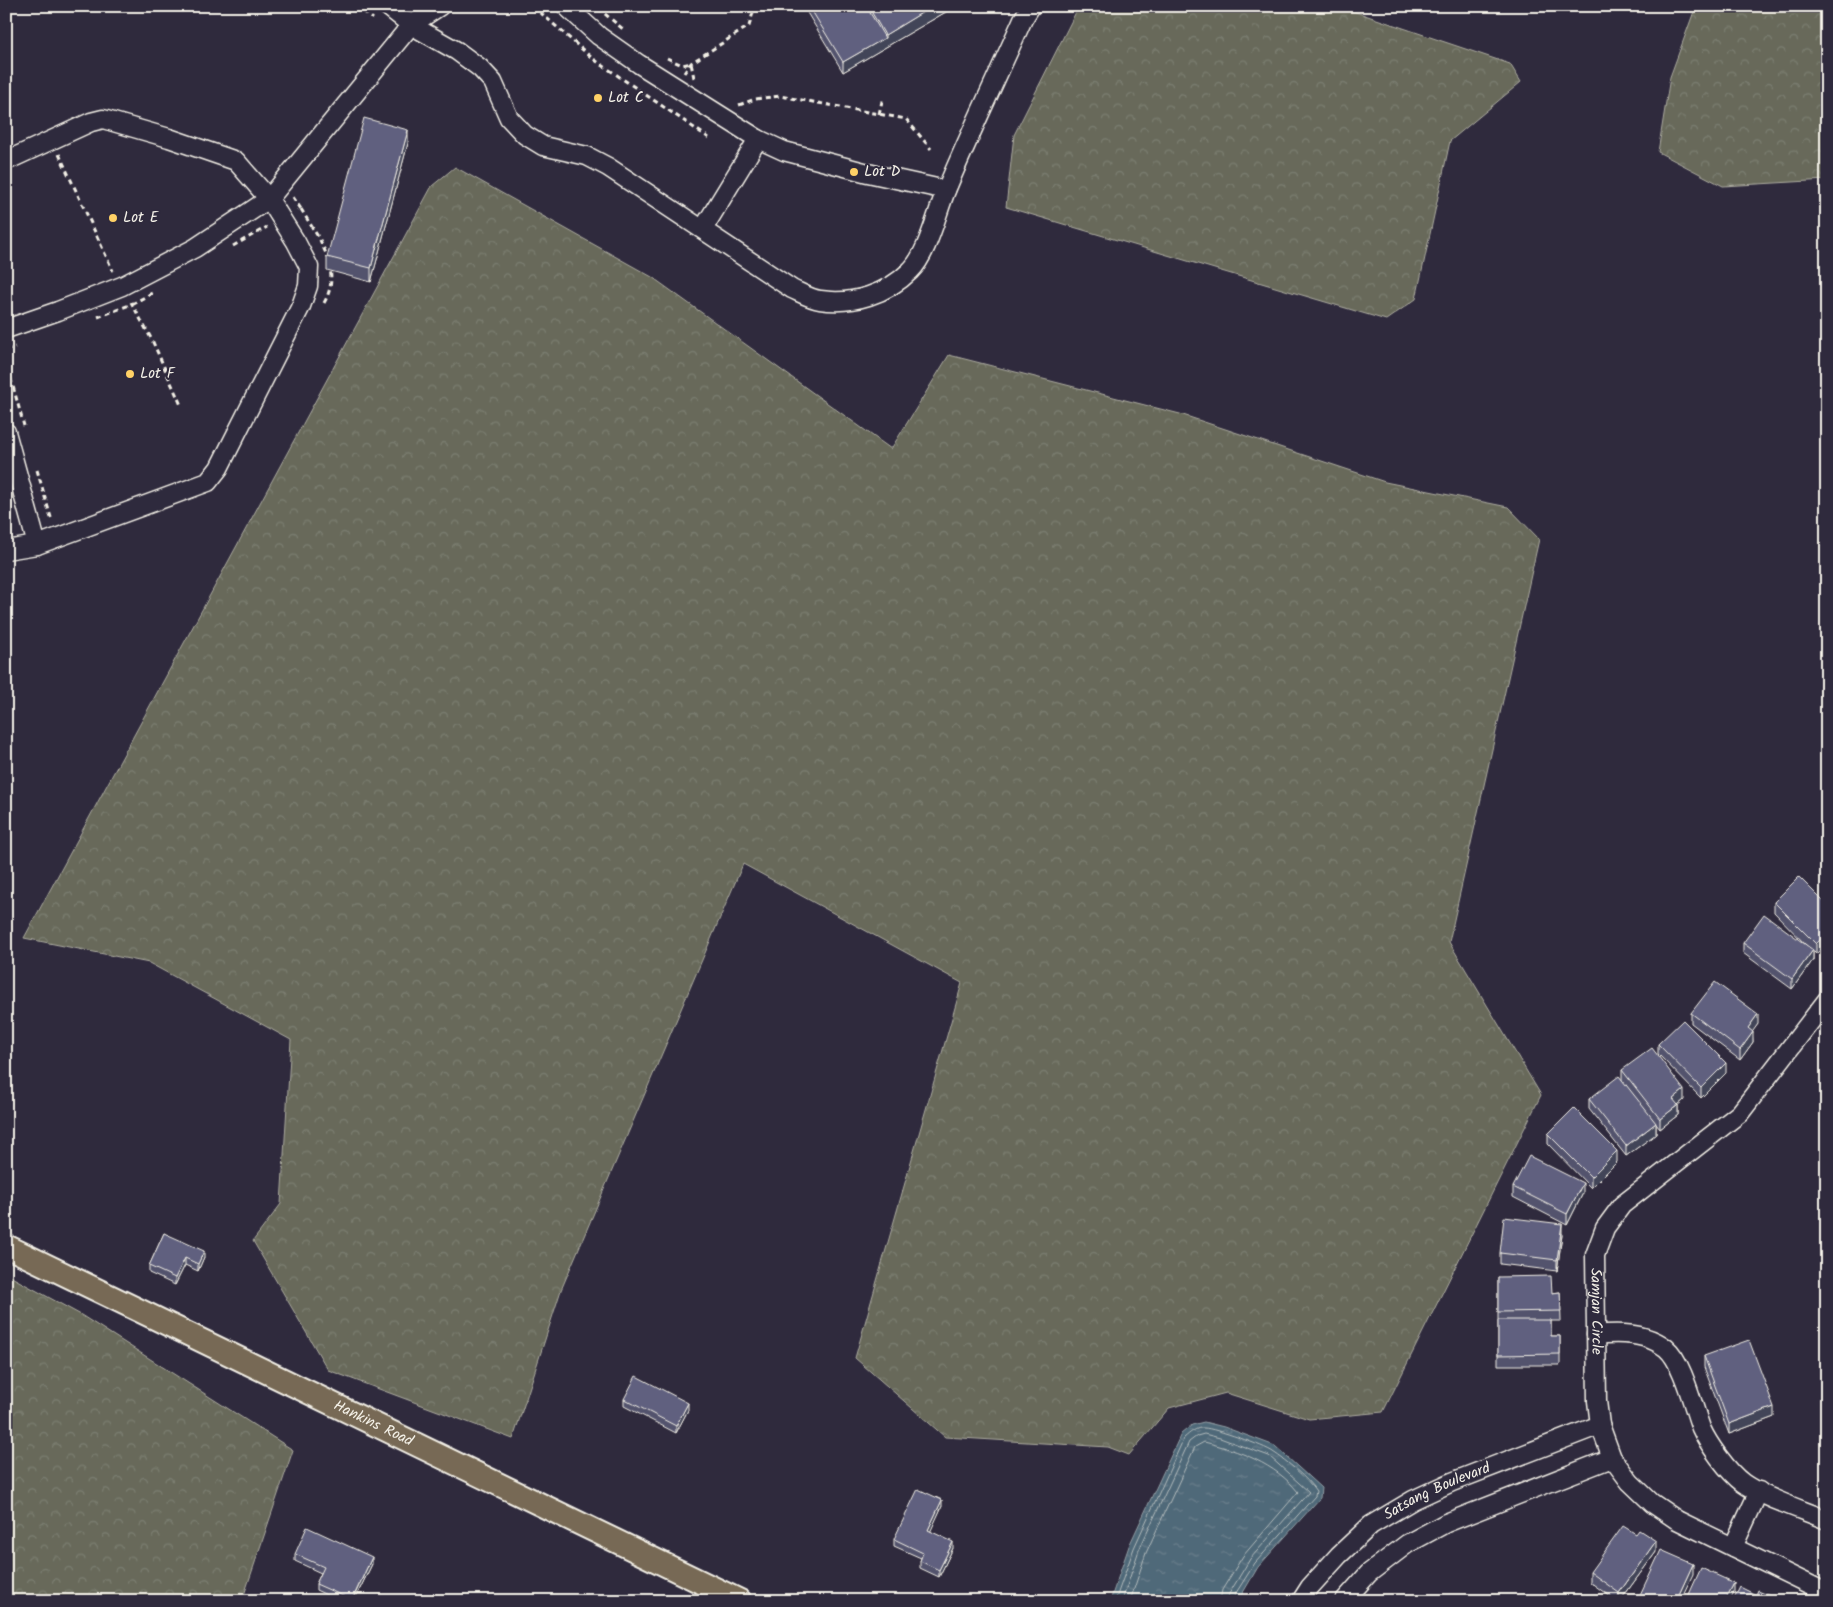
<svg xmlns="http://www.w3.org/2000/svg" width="1833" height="1607" font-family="Kalam,sans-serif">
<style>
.forest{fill:url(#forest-crowns);stroke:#aeada1}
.water{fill:url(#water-ripples);stroke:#929fa5}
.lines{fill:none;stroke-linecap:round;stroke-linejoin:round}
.shore{stroke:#b2bbbc;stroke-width:1}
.minor-casing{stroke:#f4f1e8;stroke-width:21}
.major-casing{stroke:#f4f1e8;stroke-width:26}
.path{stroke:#f4f1e8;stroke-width:3;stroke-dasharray:5 4;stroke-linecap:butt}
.minor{stroke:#2f2a3d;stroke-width:18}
.major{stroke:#776954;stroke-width:22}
.wall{fill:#53536d;stroke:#f4f1e8}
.shaded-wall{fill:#434459;stroke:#f4f1e8}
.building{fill:#60617f;stroke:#f4f1e8}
.poi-dot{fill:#ffd166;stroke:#2f2a3d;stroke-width:2}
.labels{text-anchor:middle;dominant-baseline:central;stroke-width:4;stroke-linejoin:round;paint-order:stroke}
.poi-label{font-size:15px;fill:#f4f1e8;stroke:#2f2a3d;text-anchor:start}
.street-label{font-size:15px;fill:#f4f1e8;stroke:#2f2a3d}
</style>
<defs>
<pattern id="forest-crowns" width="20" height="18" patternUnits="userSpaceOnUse" patternTransform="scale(1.25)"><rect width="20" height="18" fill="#67695a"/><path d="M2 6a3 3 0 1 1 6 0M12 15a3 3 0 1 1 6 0" fill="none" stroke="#7d7f72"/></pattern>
<pattern id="water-ripples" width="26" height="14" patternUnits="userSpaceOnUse" patternTransform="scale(1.25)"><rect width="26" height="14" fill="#506979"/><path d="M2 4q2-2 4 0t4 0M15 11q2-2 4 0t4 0" fill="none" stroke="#6a7f8c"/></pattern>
</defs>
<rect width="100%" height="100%" fill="#2f2a3d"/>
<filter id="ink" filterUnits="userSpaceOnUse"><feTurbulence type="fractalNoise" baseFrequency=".02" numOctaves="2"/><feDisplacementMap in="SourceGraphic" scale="10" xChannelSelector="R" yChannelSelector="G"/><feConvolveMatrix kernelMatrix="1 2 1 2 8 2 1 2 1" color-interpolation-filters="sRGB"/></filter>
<g filter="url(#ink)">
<!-- forest -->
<path class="forest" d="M1079,6h259l172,58 11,18 -71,59 -34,158 -30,21 -380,-113 8,-72z
M1696,6h131v174l-104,6 -65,-34 12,-75z
M455,167l197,110 239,172 58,-94 231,59 205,68 123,25 31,32 -90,403 92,153 -158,317 -74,7 -83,-26 -57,15 -40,47 -21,-8 -163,-10 -90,-79 107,-375 -219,-119 -182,426 -48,149 -185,-69 -75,-129 28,-37 10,-164 -142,-77 -125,-25 408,-752z
M6,1274l75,41 212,135 -51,151h-236z"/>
<!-- water -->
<path class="water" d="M1204,1422l20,5 51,19 46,42 -1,10 -62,69 -20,34h-128l19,-55 52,-112 11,-9z"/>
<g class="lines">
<!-- shore -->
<path class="shore" d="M1115,1601l19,-53 50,-110c6,-5 12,-11 20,-10 10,0 61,18 69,24 14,9 34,26 43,39l-1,5 -60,67 -21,33v5
M1122,1601l17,-51 50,-108 8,-6 7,-2 16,4 49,18 40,36 -59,67 -21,35 -2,7
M1130,1601l16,-48 49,-106 9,-5c34,8 72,22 94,50l-55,64 -21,34 -2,11"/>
<defs>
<g id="minor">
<path d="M387,6l24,19 46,26 23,17 13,14 16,36 16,17 18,11 44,10 21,11 184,122c9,4 19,10 28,11 33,5 67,-6 90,-29 18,-17 27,-60 37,-83 24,-57 51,-113 76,-169l8,-13"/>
<path d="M566,6l33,30 40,28 119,75 26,12 84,22 78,17"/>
<path d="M6,161l85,-39 12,-3 66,19 67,23 33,38 27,43 13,25 -1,19 -7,20 -82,162 -11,14 -171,63 -31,5"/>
<path d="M703,229l55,-90"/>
<path d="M6,329l52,-18 64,-25 73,-38 74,-49 142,-174 29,-19"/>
<path d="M6,432l31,113"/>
<path id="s1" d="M1827,1000l-87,113 -118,92 -17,23 -10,27 2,146 3,24 12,33 18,24 22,21 25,17 150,73"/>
<path d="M1596,1335c24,-3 51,-2 70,13 17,14 27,59 35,80 7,16 27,44 42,55 19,14 60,27 84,37"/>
<path d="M1733,1547l26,-56"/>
<path id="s2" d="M1301,1601l9,-14 29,-32 32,-30 42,-25 39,-18 148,-57"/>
<path d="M1344,1601l25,-28 38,-29 39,-21 166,-65"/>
</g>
<g id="major">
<path id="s3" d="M6,1246l734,355"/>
</g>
</defs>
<!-- minor casing -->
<use href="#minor" class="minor-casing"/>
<!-- major casing -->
<use href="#major" class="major-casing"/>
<!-- path -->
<path class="path" d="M357,6l16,13
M533,6l59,52 117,80
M598,8l26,22
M667,58l15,7 9,-2 3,15
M684,73l7,-10 58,-37 6,-20
M739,105l16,-6 25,-3 126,23 25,30
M879,114l4,-17
M59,154l54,117
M293,197l8,12 -4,2
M301,209l19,31 8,18
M233,246l34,-19
M131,302l21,38 29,65
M324,303c7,-13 8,-22 6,-36
M98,317l34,-13 22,-12
M6,350l9,-3
M6,361l18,65
M37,470l15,51"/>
<!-- minor -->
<use href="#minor" class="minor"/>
<!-- major -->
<use href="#major" class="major"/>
</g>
<!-- wall -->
<path class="wall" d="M803,6h153l-113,66z
M408,143l-37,139 -44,-12v-13z
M1827,855v18l-3,-6v-11z
M1774,902l53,3v38l-11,11 -3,-3v9l-21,29 -49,-36v-10l64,3 -33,-34z
M1691,1013l67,11 -6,7 1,11 -13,18 -49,-37z
M1658,1044l68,29 -25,25 -43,-44z
M1622,1070l62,30 -6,5v10l-18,14 -4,-5v10l-30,22 -37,-47v-10l33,-19z
M1548,1134l69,28 -26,26 -43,-44z
M1513,1187l70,6 -16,32 -54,-28z
M164,1233l40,24 -6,14 -13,-6 -10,20 -26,-12v-7z
M1562,1235l-5,36 -57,-7v-11z
M1498,1277l54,16 8,-1 1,29h-10v15h9v29h-62z
M1704,1356l70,61 -45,17 -25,-67z
M624,1399l64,11 -12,23 -52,-27z
M942,1506l-12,25 23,17 -14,29 -19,-9v-7l1,-3 -27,-12v-7z
M1636,1534l20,18 -36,49h-4l-26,-19v-10z
M295,1554l77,10 -18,37h-15l-23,-11v-6l5,-11 -26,-12z"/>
<!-- shaded-wall -->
<path class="shaded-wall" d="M933,6h23l-113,66v-10l42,-24v-3z
M408,130v13l-37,139v-14z
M1827,933v10l-11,11v-10z
M1813,950v10l-21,29v-10z
M1758,1014v10l-10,14v-10z
M1753,1032v10l-13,18v-10z
M1726,1063v10l-25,25v-10z
M1684,1090v10l-11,9v-10z
M1678,1105v10l-18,14v-10z
M1656,1123v11l-30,22v-10z
M1617,1151v11l-26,26v-11z
M1583,1183v10l-16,32v-11z
M1562,1224v11l-5,36v-11z
M204,1251v6l-6,14v-7z
M185,1258v7l-10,20v-7z
M688,1403v7l-12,23v-7z
M1774,1407v10l-45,17v-10z
M942,1500v6l-14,31v-7z
M1656,1541v11l-36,49h-1v-8z
M953,1542v6l-14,29v-7z
M372,1557v7l-18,37h-2z
M1693,1564v10l-13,27h-4z
M1734,1583v10l-4,8h-5z"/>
<!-- building -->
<path class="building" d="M809,6h57l19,32 -42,24z
M868,6h65l-48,29z
M364,118l44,12 -37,138 -44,-11z
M1827,855v8l-3,-7z
M1799,877l28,28v28l-11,11 -42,-42z
M1764,914l49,36 -21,29 -49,-36z
M1715,982l43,32 -10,14 5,4 -13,18 -49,-37z
M1683,1020l43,43 -25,25 -43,-44z
M1652,1048l32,42 -11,9 5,6 -18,14 -38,-49z
M1619,1076l37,47 -30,23 -37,-47z
M1574,1108l43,43 -26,26 -43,-43z
M1529,1156l54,27 -16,31 -54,-27z
M1504,1217l58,7 -5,36 -57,-7z
M164,1233l40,18 -6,13 -13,-6 -10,20 -26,-12z
M1551,1276l1,17 8,-1 1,19 -63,1v-35z
M1498,1320h53v16h9v18l-62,1z
M1749,1340l25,67 -45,17 -25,-68z
M636,1376l52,27 -12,23 -52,-27z
M918,1489l24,11 -14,30 25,12 -14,28 -19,-9 3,-8 -29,-14z
M1623,1526l13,8 3,-4 17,11 -37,52 -29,-21z
M307,1527l65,30 -20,43 -36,-16 8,-17 -29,-13z
M1661,1550l32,14 -17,37h-34l-4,-2z
M1701,1568l33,15 -9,18h-39z
M1740,1587l16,8 2,-5 17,7 -2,4h-40z"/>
</g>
<!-- markers -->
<g class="poi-dot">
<circle cx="598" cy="98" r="5"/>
<circle cx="854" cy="172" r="5"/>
<circle cx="113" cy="218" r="5"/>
<circle cx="130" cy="374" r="5"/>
</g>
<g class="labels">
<!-- poi labels -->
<g class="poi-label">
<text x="608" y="98">Lot C</text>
<text x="864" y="172">Lot D</text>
<text x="123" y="218">Lot E</text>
<text x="140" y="374">Lot F</text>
</g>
<!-- street labels -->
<g class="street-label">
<text stroke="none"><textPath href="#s1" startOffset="406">Samjan Circle</textPath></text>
<text stroke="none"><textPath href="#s3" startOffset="408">Hankins Road</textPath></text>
<text stroke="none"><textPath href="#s2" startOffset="178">Satsang Boulevard</textPath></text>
</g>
</g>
<!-- margin -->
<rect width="1833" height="1607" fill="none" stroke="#2f2a3d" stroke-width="25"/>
<rect x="12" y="12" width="1808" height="1582" fill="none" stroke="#f4f1e8" stroke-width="2" filter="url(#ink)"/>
</svg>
